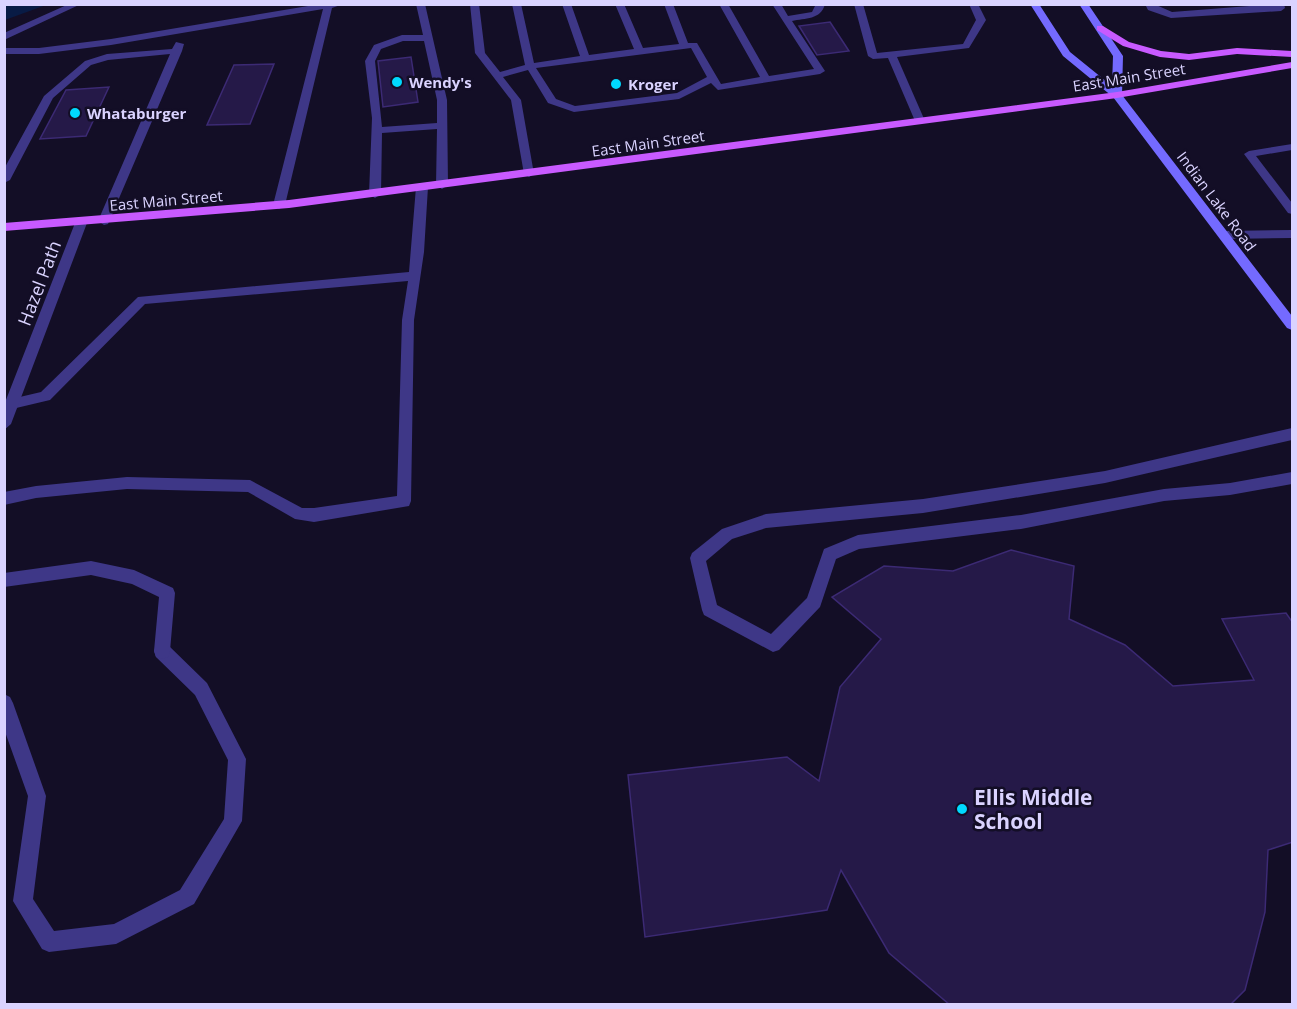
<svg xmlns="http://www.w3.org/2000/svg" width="1297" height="1009" font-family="'Open Sans',sans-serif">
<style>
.water{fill:#081b45}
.building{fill:#251948;stroke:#3c2a74;stroke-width:1.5}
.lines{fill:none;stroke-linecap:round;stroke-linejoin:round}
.lane{fill:#3e3787;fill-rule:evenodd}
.street{fill:#3e3787;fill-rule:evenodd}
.secondary{fill:#746aff;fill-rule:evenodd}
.primary{fill:#c85aff;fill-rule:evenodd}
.poi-dot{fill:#00d9fe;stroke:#130e26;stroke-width:2}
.labels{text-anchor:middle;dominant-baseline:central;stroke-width:5;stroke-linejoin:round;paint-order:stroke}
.far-street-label{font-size:15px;fill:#dad3ff;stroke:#130e26}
.far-poi-label{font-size:15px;font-weight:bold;fill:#dad3ff;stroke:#130e26;text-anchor:start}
.street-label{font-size:18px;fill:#dad3ff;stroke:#130e26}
.near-poi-label{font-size:21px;font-weight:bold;fill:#dad3ff;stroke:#130e26;text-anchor:start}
</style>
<rect width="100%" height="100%" fill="#130e26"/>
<!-- water -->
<path class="water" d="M5,4h41v1l-41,15z"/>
<!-- building -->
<path class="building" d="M830,22l19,29 -32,4 -18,-29z
M411,57l7,45 -35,5 -5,-46z
M274,64l-24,60 -43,1 27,-60z
M109,87l-23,49 -46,3 26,-49z
M1011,550l63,16 -5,53 56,26 48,41 81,-6 -32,-61 64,-6 7,10v219l-25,8 -3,62 -20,78 -15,15h-280l-61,-52 -48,-83 -14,40 -182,27 -17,-162 159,-18 32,24 21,-94 41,-48 -49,-42 52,-31 69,5z"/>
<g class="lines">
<!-- lane -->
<path class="lane" d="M320,4h23l-11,4 -47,197 -6,4 -6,-4 50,-196 -212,36 -72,9h-35v-6h35l72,-9z
M416,4h9l22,96 1,85 -6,4 -6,-4 1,-56 -55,4 -1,61 -6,4 -6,-4 3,-76 -7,-57 9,-16 28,-10h21zM403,41h21l13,59v23l-55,4 -7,-66 6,-12z
M470,4h9l6,49 15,19 25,-7 -13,-61h9l13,59 46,-7 -18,-52h9l18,51 45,-6 -19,-45h9l19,44 36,-4 -15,-40h9l15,39h9l24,41 39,-7 -41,-73h9l41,72 45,-7 -42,-65h9l7,12 24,-4 4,-8h9c-4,16 -20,14 -33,17l33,50 -5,3 -102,16 -7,-7 -32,16 -105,13 -26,-9 -20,-33 -25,7 18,23 13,74 -5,3 -5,-3 -13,-74 -36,-47zM691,48l16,29 -30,16 -102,13 -19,-7 -20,-31z
M854,4h9l14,49 86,-9 13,-24 -7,-16h9l8,16 -17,28 -72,9 28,64 -1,2 -9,-2 -27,-63 -15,1 -5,-3z
M1145,4h9l18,8 103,-8h9l1,4 -4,3 -110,7 -23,-8z
M176,42l8,2 -2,7 -74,173 -4,1 -6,-4 72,-167 -62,6 -17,5 -38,33 -43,82 -6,3v-14l40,-73 41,-35 22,-7 65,-5z
M1292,144v6l-36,6 36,47v11l-4,-1 -44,-59 5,-3z
M422,183l6,4 -4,65 -10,68 -3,181 -2,5 -95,16 -19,-3 -47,-27 -121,-3 -91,9 -32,7v-13l32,-6 91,-9 123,3 52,28h12l83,-12 5,-176 6,-39 -263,23 -95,96 -38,9 -7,-5 2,-4 34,-8 97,-95 271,-25 7,-85z
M1292,230v8l-68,1 -6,-4 6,-4z
M1292,428v12l-187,43 -182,30 -157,15 -34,11 -26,22 11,44 54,29 36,-36 17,-49 34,-14 163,-20 143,-26 66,-6 62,-11v12l-62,11 -66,6 -143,28 -162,20 -23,10 -16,48 -41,43 -6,2 -69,-37 -2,-5 -12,-52 2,-5 30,-24 44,-15 157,-15 182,-28z
M162,643l6,2 39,38 36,70 3,6 -4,62 -48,83 -78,40 -67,8 -7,-3 -29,-48 15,-105 -24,-67v-35l6,3 3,6 33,93 -13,103 21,32 60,-7 66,-34 44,-71 4,-59 -33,-65 -39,-38 -2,-6 2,-6z"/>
<!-- street -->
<path class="street" d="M69,4h12l-77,36v-7z
M81,219l6,4 -76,201 -7,6v-25l71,-182z
M91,561l43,9 39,18 2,5 -5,58 -2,6 -6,2 -6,-2 -2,-6 5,-54 -27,-13 -41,-9 -87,12v-14z"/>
<!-- secondary -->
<path class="secondary" d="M1030,4h9l31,48 42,34 1,-30 -34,-52h9l35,52 -1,39 170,221v14l-5,-2 -174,-231 -50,-41z"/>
<!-- primary -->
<path class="primary" d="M1097,26h6l26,16 32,9 28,3 48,-6 55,3v6l-55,-3 -48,6 -29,-3 -37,-11 -26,-16z
M1292,62v6l-175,30 -828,110 -285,23v-8l285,-23 828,-108z"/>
</g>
<!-- markers -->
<g class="poi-dot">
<circle cx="397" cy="82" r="6"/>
<circle cx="616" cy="84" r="6"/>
<circle cx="75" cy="113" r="6"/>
<circle cx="962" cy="809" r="6"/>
</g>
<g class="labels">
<!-- far-street labels -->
<g class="far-street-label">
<text transform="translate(1129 77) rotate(-9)">East Main Street</text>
<text transform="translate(648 143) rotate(-8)">East Main Street</text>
<text transform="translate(166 200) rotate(-5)">East Main Street</text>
<text transform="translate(1217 201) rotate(53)">Indian Lake Road</text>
</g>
<!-- far-poi labels -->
<g class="far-poi-label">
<text x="409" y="82">Wendy's</text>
<text x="628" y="84">Kroger</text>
<text x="87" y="113">Whataburger</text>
</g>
<!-- street labels -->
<g class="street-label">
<text transform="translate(39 283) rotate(-69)">Hazel Path</text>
</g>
<!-- near-poi labels -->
<g class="near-poi-label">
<text x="974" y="797">Ellis Middle<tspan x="974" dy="24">School</tspan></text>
</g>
</g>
<!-- border -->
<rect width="1297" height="1009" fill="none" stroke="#dad3ff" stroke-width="12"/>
</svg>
